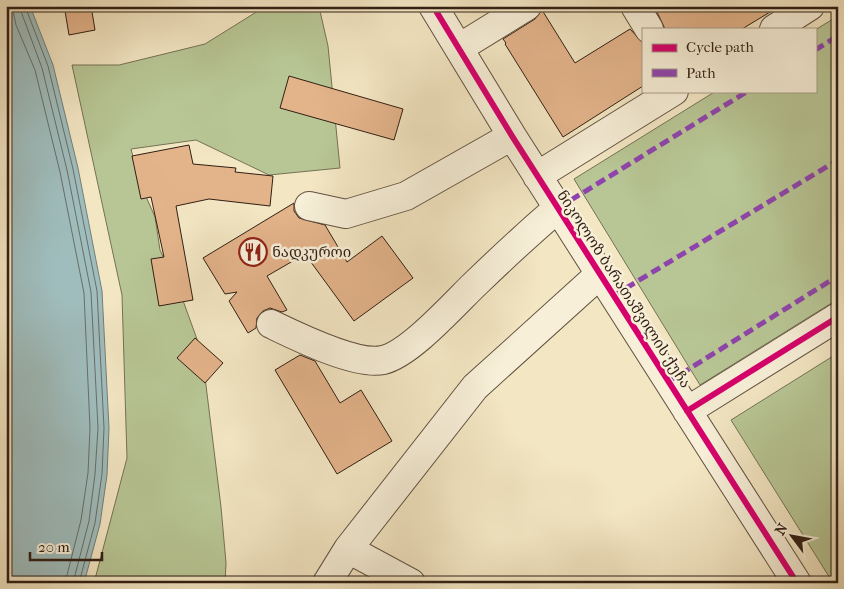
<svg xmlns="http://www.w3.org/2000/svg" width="844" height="589" font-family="'IM FELL French Canon','Noto Serif Georgian',serif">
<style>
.green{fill:#b8c695;stroke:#747254}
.water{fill:#9fbdbd;stroke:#737e79}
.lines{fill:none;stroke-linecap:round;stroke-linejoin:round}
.shore{stroke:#686e68;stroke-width:1}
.building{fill:#e3b38a;stroke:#311f14}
.minor-casing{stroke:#625140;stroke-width:30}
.minor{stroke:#f7efd8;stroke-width:28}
.quiet{stroke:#8e44ad;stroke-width:5;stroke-dasharray:10 5;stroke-linecap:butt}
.cycleway-casing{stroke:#f7efd8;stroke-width:9}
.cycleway{stroke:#d6006c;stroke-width:6}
.labels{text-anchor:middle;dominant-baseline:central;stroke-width:5;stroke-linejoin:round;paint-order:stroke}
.poi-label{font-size:15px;fill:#311f14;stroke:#f7efd8;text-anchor:start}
.street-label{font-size:15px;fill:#311f14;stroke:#f7efd8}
</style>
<rect width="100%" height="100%" fill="#f3e6c3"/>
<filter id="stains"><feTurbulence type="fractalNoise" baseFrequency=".004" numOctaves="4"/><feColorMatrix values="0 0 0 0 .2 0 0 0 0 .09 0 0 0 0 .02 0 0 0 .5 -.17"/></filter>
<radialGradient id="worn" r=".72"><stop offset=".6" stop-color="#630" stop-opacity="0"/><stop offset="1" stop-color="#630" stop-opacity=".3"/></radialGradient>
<!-- green -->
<path class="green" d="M266,6h47l7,5 8,35 12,122 -71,7 -73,-35 -65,9 9,34 15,34 5,33 21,45 21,58 19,154 5,56 -1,20h-131l33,-125 -5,-163 -50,-230h47l86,-21z
M838,16v283l-138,86 -126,-206 142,-88h99v-61z
M838,353v230h-5l-102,-163z"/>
<!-- water -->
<path class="water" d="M6,6h24l23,59 25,103 24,123 7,137 -2,47 -7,49 -16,59h-78z"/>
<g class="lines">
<!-- shore -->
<path class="shore" d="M12,6l4,19 19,45 25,102 24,121 6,135 -2,45 -7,47 -16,63
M19,6l23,62 25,102 24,122 7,136 -3,46 -6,47 -16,62
M25,6l23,60 25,103 24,122 7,137 -2,46 -7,49 -16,60"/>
</g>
<!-- building -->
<path class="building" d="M91,6l4,24 -26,5 -4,-24z
M665,6h115l-38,23h-77l-8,-17z
M542,10l33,53 55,-34 13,14v43l-80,51 -58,-93 1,-1 -3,-4 32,-20z
M289,76l114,33 -9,31 -114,-32z
M189,145l4,19 43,4 -1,4 38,4 -3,30 -61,-7 -33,7 17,94 -34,6 -8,-47 13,-2 -13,-60 -10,2 -9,-43z
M294,203v8l5,7 26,7 22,37 35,-26 31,42 -59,43 -49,-67 -38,22 20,34 -5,2 -12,-4 -7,3 -6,7 -1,10 -8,5 -19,-32 8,-9 -12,2 -22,-36z
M195,338l28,25 -18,20 -28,-25z
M300,355l15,6 25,42 21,-13 31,51 -55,33 -62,-104z"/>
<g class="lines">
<defs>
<path id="minor" d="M433,6l79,130 285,447
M635,6l14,23
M774,29l36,-23
M459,48l68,-42
M537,176l137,-85
M309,206l37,8 60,-18 106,-60
M271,324c25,12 85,42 112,36 27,-6 72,-57 93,-77 27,-26 54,-51 82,-75
M687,411l151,-94
M348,549l63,34
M327,583l21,-34 127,-162 125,-113"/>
</defs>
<!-- minor casing -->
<use href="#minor" class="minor-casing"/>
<!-- minor -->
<use href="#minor" class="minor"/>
<!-- quiet -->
<path class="quiet" d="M815,50l23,-14
M558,208l190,-117
M613,296l225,-136
M668,382l170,-106"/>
<defs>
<path id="cycleway" d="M433,6l79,130 285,447
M687,411l151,-94"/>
</defs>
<!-- cycleway casing -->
<use href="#cycleway" class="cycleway-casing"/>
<!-- cycleway -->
<use href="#cycleway" class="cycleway"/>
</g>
<!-- icons -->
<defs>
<symbol id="restaurant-ring" viewBox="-11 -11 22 22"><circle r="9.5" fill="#f7efd8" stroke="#8f2418" stroke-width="1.5"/><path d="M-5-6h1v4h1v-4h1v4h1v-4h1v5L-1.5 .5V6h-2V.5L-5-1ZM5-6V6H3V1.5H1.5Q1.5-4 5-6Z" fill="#8f2418"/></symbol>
</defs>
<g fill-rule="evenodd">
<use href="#restaurant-ring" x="237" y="236" width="32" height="32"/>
</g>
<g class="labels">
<!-- poi labels -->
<g class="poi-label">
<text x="272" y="252">ნადკუროი</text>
</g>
<!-- street labels -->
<g class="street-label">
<text transform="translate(624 289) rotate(57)">ნიკოლოზ ბარათაშვილის ქუჩა</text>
</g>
</g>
<!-- margin -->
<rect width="844" height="589" fill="none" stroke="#f3e6c3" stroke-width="25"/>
<rect x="8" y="8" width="829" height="574" fill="none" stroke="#311f14" stroke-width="2.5"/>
<rect x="12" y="12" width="819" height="564" fill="none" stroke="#311f14"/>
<!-- legend -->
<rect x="642" y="28" width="175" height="65" fill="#f7efd8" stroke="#a89c8a"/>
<rect x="652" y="44" width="25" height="8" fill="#d6006c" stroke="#a89c8a"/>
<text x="686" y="52" font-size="15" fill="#311f14">Cycle path</text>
<rect x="652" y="69" width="25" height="8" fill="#8e44ad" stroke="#a89c8a"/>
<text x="686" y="78" font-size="15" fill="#311f14">Path</text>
<!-- north arrow -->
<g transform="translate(792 536) rotate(302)" stroke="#f7efd8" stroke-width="4" paint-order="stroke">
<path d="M0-4L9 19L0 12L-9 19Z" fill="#311f14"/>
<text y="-8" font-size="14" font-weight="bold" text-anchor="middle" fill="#311f14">N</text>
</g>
<!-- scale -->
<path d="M30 552v8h72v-8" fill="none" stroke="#311f14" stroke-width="2.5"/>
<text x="38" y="552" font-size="15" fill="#311f14" stroke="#f7efd8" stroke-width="4" paint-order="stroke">20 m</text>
<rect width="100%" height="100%" filter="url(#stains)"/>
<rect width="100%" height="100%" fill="url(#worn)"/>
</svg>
